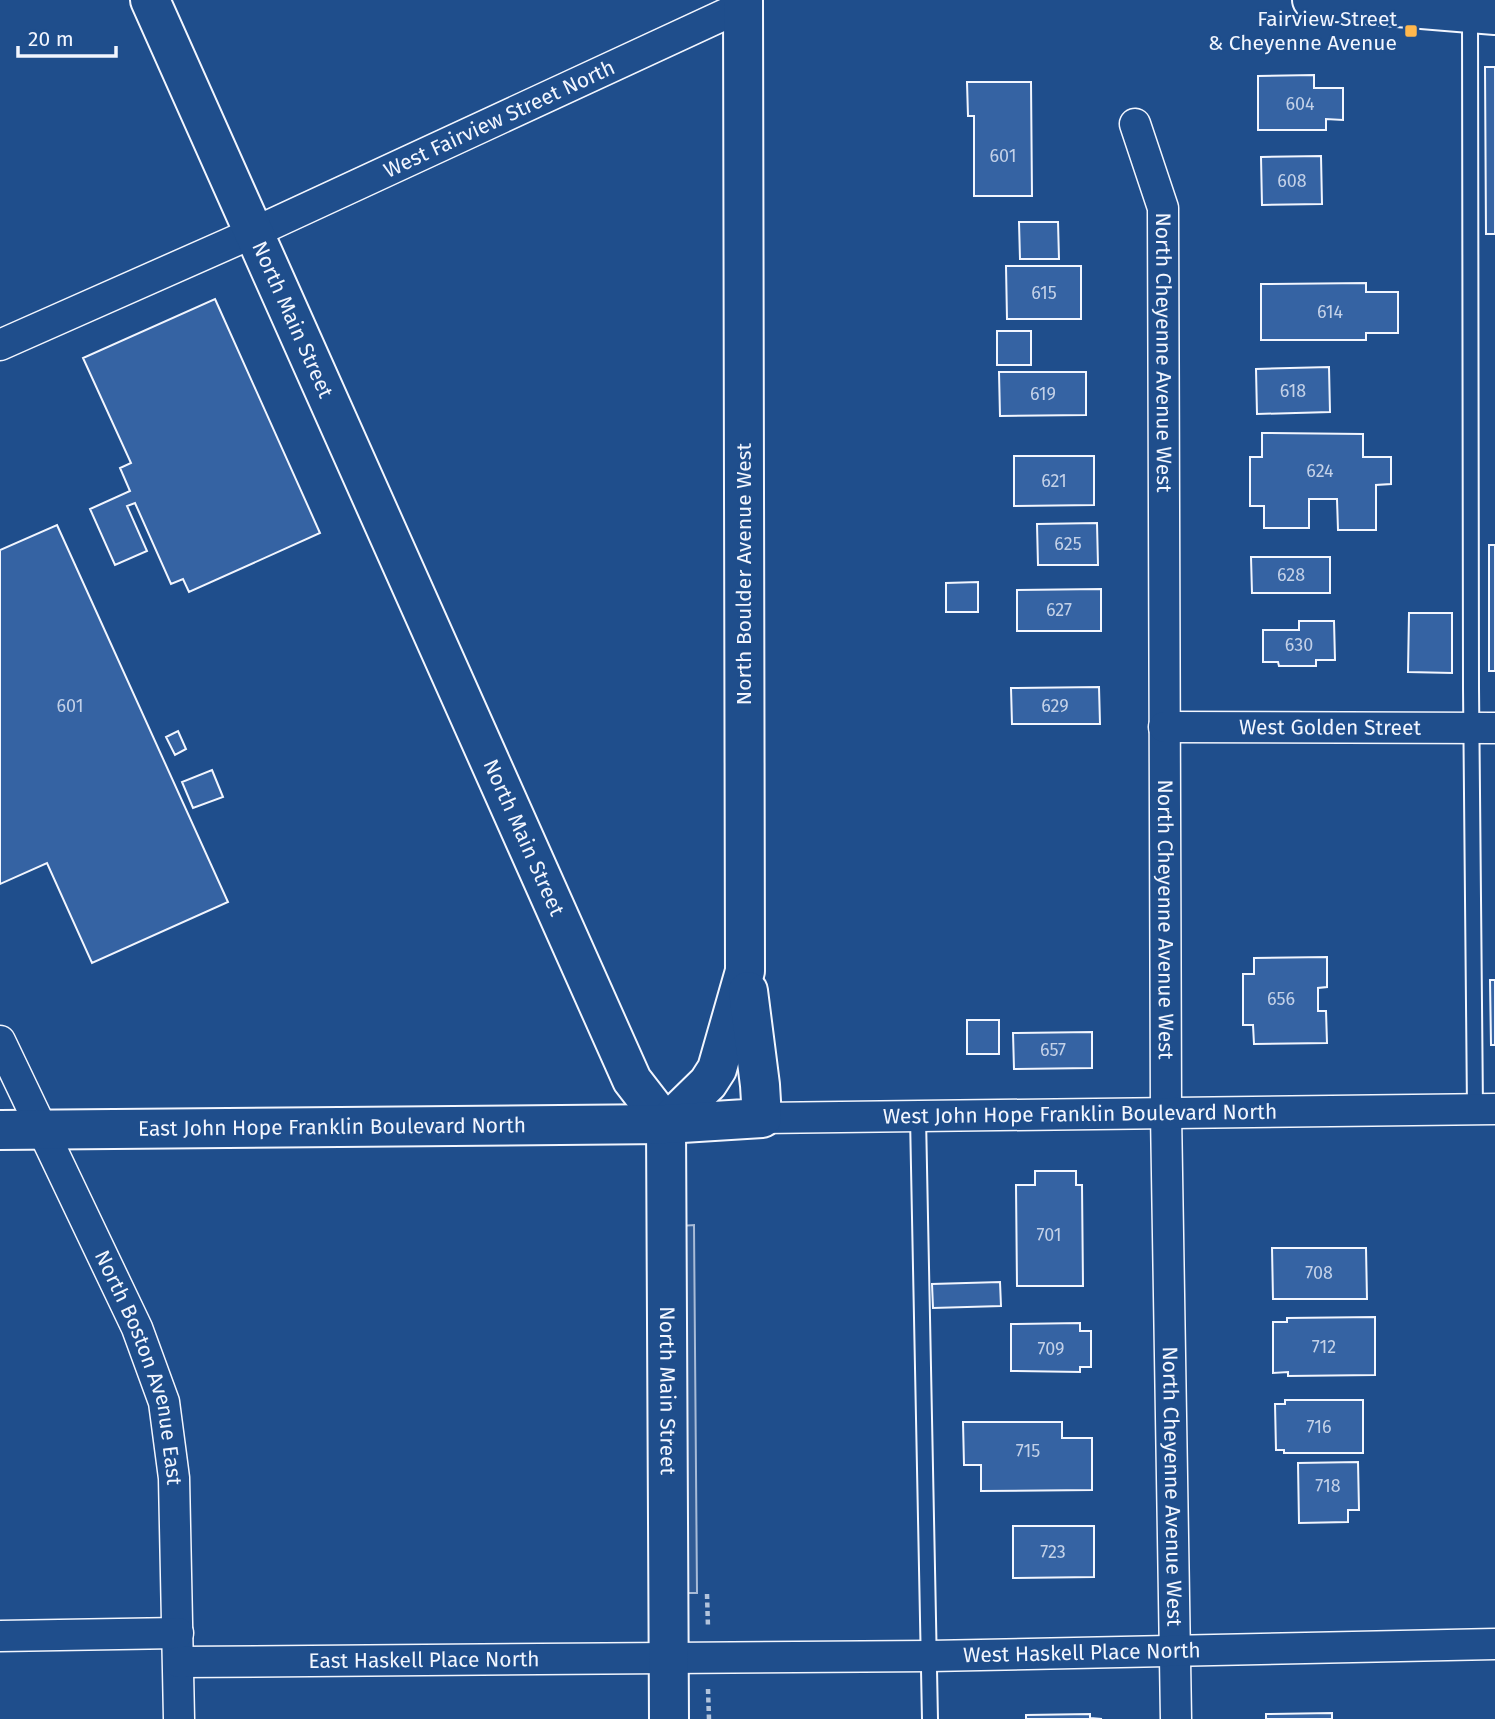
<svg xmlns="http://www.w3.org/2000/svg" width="1495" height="1719" font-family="'Fira Sans',sans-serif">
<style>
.built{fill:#305b95;stroke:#a8bbd7;stroke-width:2}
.building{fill:#3563a3;stroke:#f2f6ff;stroke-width:2}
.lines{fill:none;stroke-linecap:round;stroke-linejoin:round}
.lane-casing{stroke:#f2f6ff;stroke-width:18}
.street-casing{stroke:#f2f6ff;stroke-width:33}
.secondary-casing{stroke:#f2f6ff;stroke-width:42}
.path{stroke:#b3c4dc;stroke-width:4.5;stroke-dasharray:5 3.5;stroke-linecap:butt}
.lane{stroke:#1f4e8c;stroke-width:14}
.street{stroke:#1f4e8c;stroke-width:30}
.secondary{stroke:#1f4e8c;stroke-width:38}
.poi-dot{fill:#ffb74d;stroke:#1f4e8c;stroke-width:2.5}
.labels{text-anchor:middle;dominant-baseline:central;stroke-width:5;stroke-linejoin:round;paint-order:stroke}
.number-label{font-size:18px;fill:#c3d1e8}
.poi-label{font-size:21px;fill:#f2f6ff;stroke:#1f4e8c;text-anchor:end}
.street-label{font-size:21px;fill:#f2f6ff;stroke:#1f4e8c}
</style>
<rect width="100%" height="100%" fill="#1f4e8c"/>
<!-- built -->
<path class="built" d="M694,1225l3,368h-12l-4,-367z"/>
<!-- building -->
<path class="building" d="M1485,67h10v167h-9z
M1314,75v13h29v32l-17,-1v11h-68v-54z
M967,82h64l1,114h-58v-80h-6z
M1321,156l1,48 -60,1 -1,-48z
M1019,222h39l1,37h-39z
M1006,266h75v53h-74z
M1366,283v9h32v41h-32v7h-105v-56z
M215,299l105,234 -131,59 -6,-13 -12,5 -36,-81 -8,3 20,45 -32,14 -25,-56 40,-18 -10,-23 11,-5 -48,-105z
M997,331h34v34h-34z
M1329,367l1,45 -73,2 -1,-45z
M999,372h87v43l-86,1z
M1262,433l101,1v23h28v27l-15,1v45h-38l-1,-31h-28v29h-45v-22h-14v-49h12z
M1014,456h80v49l-80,1z
M1097,523l1,42h-60l-1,-41z
M57,525l171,377 -136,61 -45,-100 -47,21v-334z
M1489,545h6v126h-6z
M1251,557h79v36h-78z
M978,582v30h-32v-29z
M1101,589v42h-84v-41z
M1409,613h43v60l-44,-1z
M1299,621h35l1,39h-19v6h-37l-1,-4h-15v-32h36z
M1099,687l1,37h-88l-1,-36z
M178,731l8,18 -11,6 -9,-18z
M212,770l11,27 -30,11 -11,-26z
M1327,957v30l-9,1v23h8l1,32 -73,1 -1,-19h-10v-51h11v-16z
M1490,980h5v65h-4z
M967,1020h32v34h-32z
M1092,1032v36l-78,1 -1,-36z
M1035,1171h41v14h6l1,101h-66l-1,-101h19z
M1272,1248h94l1,51h-94z
M1000,1282l1,24 -68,2 -1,-24z
M1375,1317v58l-87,1v-4l-15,1v-51h14v-4z
M1080,1323v8h11v36h-11v5l-69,-1v-47z
M1285,1400h78v53h-79v-3h-8l-1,-46h10z
M963,1422h99v16h30v52l-111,1v-26h-17z
M1358,1462l1,48h-11v12l-49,1 -1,-60z
M1013,1526h81v51l-81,1z
M1332,1713v6h-66v-5z
M1090,1714v4l12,1h-76v-4z"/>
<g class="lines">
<defs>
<path id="lane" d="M1470,15l1,673 4,421
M918,1117l12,602"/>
<g id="street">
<path id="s1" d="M1135,124l28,84 3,905 10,606"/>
<path id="s2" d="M0,345l255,-113 488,-226"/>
<path id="s3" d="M1164,727l331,1"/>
<path id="s4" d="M0,1041l137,287 27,74 10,76 5,241"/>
<path id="s5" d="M762,1118l733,-9"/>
<path d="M0,1636l178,-3"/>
<path id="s6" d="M179,1662l751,-6 565,-12"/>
</g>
<g id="secondary">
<path id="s7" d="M150,0l482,1080 34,44 3,595"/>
<path d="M1312,0l183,15"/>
<path d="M666,1124l42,-41 9,-14 28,-98 -2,-971"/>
<path id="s8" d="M0,1130l666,-6 96,-6 -2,-33 -12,-94"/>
</g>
</defs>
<!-- lane casing -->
<use href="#lane" class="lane-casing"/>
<!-- street casing -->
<use href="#street" class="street-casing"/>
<!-- secondary casing -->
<use href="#secondary" class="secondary-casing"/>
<!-- path -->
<path class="path" d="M707,1594l1,33
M708,1689l1,30"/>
<!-- lane -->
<use href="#lane" class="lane"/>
<!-- street -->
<use href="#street" class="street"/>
<!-- secondary -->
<use href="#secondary" class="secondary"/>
</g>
<!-- markers -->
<rect class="poi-dot" x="1404" y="24" width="14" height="14" rx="3.5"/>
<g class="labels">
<!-- number labels -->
<g class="number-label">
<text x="1300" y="104">604</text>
<text x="1003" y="156">601</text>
<text x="1292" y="181">608</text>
<text x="1044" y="293">615</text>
<text x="1330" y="312">614</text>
<text x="1293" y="391">618</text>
<text x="1043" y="394">619</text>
<text x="1320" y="471">624</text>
<text x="1054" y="481">621</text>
<text x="1068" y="544">625</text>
<text x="1291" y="575">628</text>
<text x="1059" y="610">627</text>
<text x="1299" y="645">630</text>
<text x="70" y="706">601</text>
<text x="1055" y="706">629</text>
<text x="1281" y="999">656</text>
<text x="1053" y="1050">657</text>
<text x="1049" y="1235">701</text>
<text x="1319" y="1273">708</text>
<text x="1324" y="1347">712</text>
<text x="1051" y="1349">709</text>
<text x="1319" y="1427">716</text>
<text x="1028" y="1451">715</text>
<text x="1328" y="1486">718</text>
<text x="1053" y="1552">723</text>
</g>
<!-- poi labels -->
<g class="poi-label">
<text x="1397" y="19">Fairview Street<tspan x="1397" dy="24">&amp; Cheyenne Avenue</tspan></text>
</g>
<!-- street labels -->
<g class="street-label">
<text stroke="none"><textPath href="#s2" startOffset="548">West Fairview Street North</textPath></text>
<text stroke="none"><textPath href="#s7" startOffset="350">North Main Street</textPath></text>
<text stroke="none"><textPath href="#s1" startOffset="233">North Cheyenne Avenue West</textPath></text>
<text transform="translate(744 574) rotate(-90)">North Boulder Avenue West</text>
<text stroke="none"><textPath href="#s3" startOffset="166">West Golden Street</textPath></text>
<text stroke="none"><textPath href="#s7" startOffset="917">North Main Street</textPath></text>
<text stroke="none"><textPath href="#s1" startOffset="800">North Cheyenne Avenue West</textPath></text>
<text stroke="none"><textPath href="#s5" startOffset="318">West John Hope Franklin Boulevard North</textPath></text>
<text stroke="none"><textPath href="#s8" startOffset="332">East John Hope Franklin Boulevard North</textPath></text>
<text stroke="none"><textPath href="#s4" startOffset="357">North Boston Avenue East</textPath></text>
<text stroke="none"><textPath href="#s7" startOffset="1505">North Main Street</textPath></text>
<text stroke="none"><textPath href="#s1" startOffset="1367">North Cheyenne Avenue West</textPath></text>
<text stroke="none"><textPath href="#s6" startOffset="903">West Haskell Place North</textPath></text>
<text stroke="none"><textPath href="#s6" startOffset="245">East Haskell Place North</textPath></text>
</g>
</g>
<!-- scale -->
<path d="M18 46v10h98v-10" fill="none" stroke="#f2f6ff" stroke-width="3.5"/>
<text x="28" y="46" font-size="21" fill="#f2f6ff" stroke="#1f4e8c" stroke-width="5" paint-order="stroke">20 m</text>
</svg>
